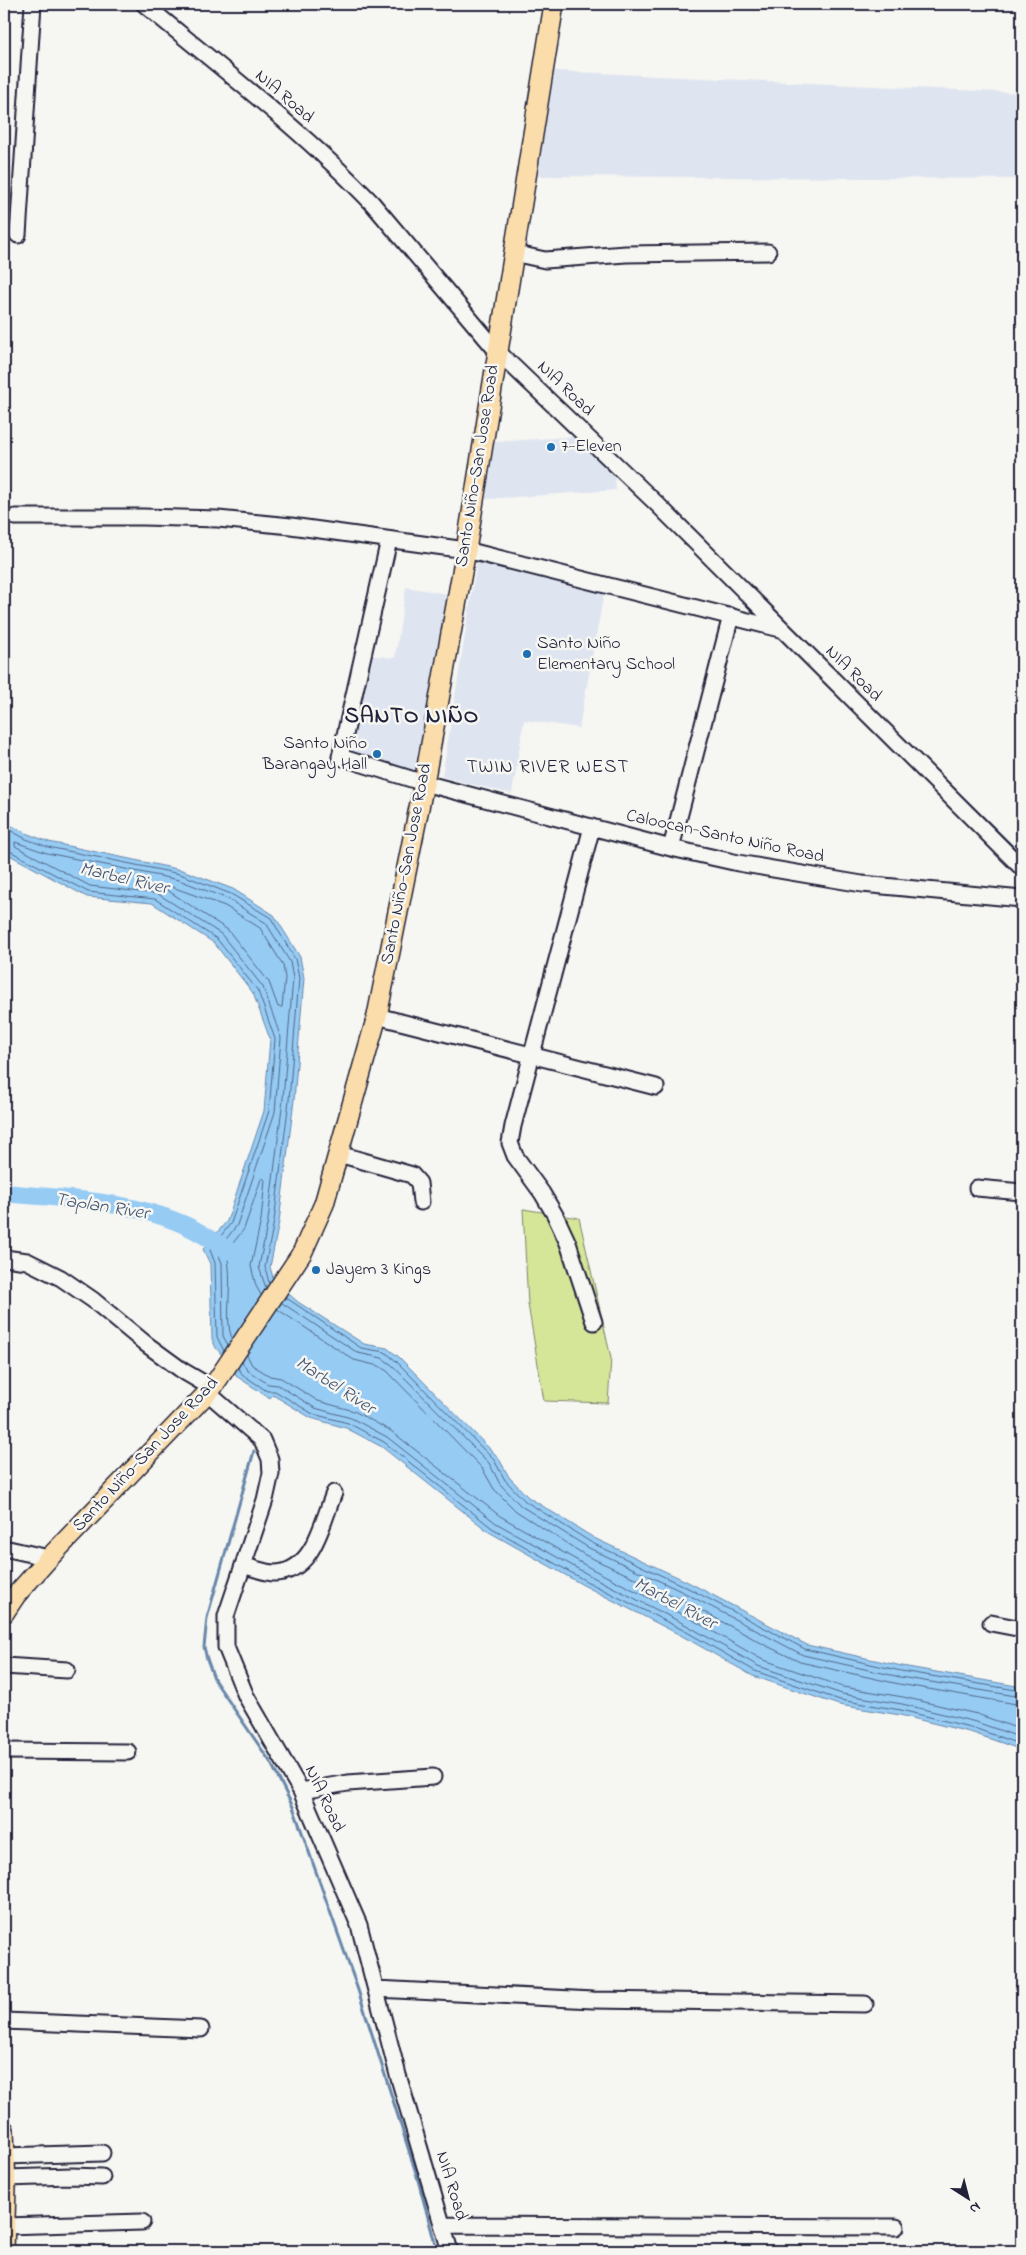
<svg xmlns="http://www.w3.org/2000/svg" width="1026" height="2255" font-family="'Indie Flower',sans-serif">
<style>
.built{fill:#dfe5f0}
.green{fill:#d6e699;stroke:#7c846a}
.water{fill:#96cbf4;stroke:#6887aa}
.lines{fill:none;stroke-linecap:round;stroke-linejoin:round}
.shore{stroke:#506685;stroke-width:1}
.stream{stroke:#6887aa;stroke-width:3}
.river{stroke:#96cbf4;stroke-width:18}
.minor-casing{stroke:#22223b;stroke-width:19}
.major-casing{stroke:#22223b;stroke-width:22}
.minor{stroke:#f6f6f2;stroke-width:15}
.major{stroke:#faddab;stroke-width:19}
.poi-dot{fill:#1f6fb2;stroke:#f6f6f2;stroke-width:2}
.labels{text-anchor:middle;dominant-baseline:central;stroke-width:5;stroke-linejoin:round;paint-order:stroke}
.street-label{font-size:18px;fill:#22223b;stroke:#f6f6f2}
.poi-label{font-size:18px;fill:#22223b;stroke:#f6f6f2;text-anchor:start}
.neighbourhood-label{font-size:19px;letter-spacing:1px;fill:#22223b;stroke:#f6f6f2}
.water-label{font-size:19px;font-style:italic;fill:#455572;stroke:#f6f6f2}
.district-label{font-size:22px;font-weight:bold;letter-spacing:1px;fill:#22223b;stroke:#f6f6f2}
</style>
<rect width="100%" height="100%" fill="#f6f6f2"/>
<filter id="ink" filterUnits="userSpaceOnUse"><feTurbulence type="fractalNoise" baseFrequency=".02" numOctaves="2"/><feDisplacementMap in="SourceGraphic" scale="10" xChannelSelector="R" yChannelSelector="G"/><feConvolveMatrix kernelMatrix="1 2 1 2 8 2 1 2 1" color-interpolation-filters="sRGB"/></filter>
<g filter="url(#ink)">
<!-- built -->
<path class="built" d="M554,71l468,22v86l-484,-3z
M581,436l33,31 2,23 -130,9 7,-57z
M477,561l128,27 -26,140 -55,-8 -12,74 -70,-17z
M406,587l41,7 -28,181 -73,-20 21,-100 28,3z"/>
<!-- green -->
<path class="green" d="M523,1209l56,9 32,140 -3,45 -64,-2 -16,-97z"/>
<!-- water -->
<path class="water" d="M4,822l24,12 21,8 133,28 51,19 41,26 26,42 4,21 -10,122 -15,122 -9,45 4,14 24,21 66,42 23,4 12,9 99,100 11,20 19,20 66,41 94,44 119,63 95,21 120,21v63l-49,-17 -73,-18 -61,-10 -86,-29 -71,-40 -99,-51 -94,-53 -107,-85 -36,-19 -35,-10 -38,-23 -3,3 -34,-22 -3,-8 -17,-20 -4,-9 -2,-75 -7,-15 24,-28 37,-110 6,-72 -17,-46 -39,-50 -62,-40 -65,-6 -83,-45z"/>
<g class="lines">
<!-- shore -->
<path class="shore" d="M4,827l22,12 22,8 132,27 51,20 40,24 24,41 4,19 -10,122 -15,121 -9,46 4,16
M4,848l84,44 67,7 62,40 41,52 17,48 -6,72 -38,112 -21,27 5,13 2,74 7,14
M82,867l47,10 2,3 -2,2 -37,-4 -13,-7v-3z
M169,886l56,20 35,22 23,37 2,13 -3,29h-4l-9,-25 -41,-52 -61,-40 -1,-3z
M285,1297l76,51 24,4 11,9 98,99 11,20 20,21 67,42 94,44 119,62 96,22 121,20
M282,1303l76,50 24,5 10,7 97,98 11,21 21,22 68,42 94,44 120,63 97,22 122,20
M277,1309l77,51 25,6 8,5 95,97 12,21 22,22 69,44 95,44 87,47 33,16 99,22 123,21
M232,1339c-9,-22 3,-61 -6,-87l18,-23 17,-50 2,-1 2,2 -4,40 -10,46 5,20 5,9
M228,1345l-5,-9 -1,-73 -5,-12 20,-26 38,-113 6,-74 -18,-51 -42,-53 -63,-40 -68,-8 -75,-40v-4l32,11 132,27 49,19 38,24 24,39 3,16 -10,121 -15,121 -9,47 7,21
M247,1355l5,10 18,11 11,2 37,23 36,10 37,20 109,85 92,53 99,50 70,40 82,28 60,10 74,17 45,16
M242,1362l5,8 21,14 10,1 37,23 36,10 36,19 109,86 93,52 99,51 70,40 84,28 60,10 74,18 46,16
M238,1368l5,7 24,16h8l38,23 35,9 36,19 108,86 94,53 99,50 70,40 85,29 61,10 73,18 48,17"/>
<!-- stream -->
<path class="stream" d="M156,4l27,22
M352,172l24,24
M506,349l39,38
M897,733l125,123
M254,1451l-47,167 -3,29 3,12 8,22 56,82 22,44 65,183 59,186 20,75"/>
<!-- river -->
<path class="river" d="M4,1193c60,6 128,7 183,33 15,7 29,17 43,25"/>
<defs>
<path id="minor" d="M144,4c77,64 159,127 228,199l125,148 161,154 364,363
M18,235l15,-231
M513,253l32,7 81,-6 142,-2
M15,517h128l75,2 73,7 175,24 314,79
M389,540l-49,217 84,26 247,65 67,15 124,21 160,15
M592,827l-79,299 -3,17 5,13 27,37 13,22 13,28 26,79
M671,848l60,-232
M377,1016l279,71
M339,1154l73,21 7,8 2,19
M977,1188l45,4
M4,1258l23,3 34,17 32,22 53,44 37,27 29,17
M208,1393l54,47 8,19 1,14 -6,27 -39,116v31l20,49 55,95 58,134 39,150 52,176
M4,1548l45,10
M243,1565c9,3 20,7 30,8 40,1 49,-50 61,-80
M991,1623l31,6
M4,1666l63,4
M4,1751l124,1
M301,1791l47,-8 85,-6
M376,1989l217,11 272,4
M4,2021l197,8
M5,2156l97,-3
M6,2178l65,-2 31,1
M443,2225l453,2
M5,2226l137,-4"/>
<path id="major" d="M4,1613l12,-18 33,-37 163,-170 90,-135 22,-49 53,-188 47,-233 42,-233 88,-546
M4,2130l2,58 -2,63"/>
</defs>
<!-- minor casing -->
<use href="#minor" class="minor-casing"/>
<!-- major casing -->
<use href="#major" class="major-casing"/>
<!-- minor -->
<use href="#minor" class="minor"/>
<!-- major -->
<use href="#major" class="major"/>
</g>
</g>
<!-- markers -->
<g class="poi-dot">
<circle cx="551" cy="447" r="5"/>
<circle cx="527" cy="654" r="5"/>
<circle cx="377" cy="754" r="5"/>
<circle cx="316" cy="1270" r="5"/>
</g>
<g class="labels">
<!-- street labels -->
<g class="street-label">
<text transform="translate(284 97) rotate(41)">NIA Road</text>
<text transform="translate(565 389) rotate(44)">NIA Road</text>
<text transform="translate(478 466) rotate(-81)">Santo Niño-San Jose Road</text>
<text transform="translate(853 674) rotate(45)">NIA Road</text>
<text transform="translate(725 837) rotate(12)">Caloocan-Santo Niño Road</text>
<text transform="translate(407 864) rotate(-79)">Santo Niño-San Jose Road</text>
<text transform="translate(146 1455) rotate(-47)">Santo Niño-San Jose Road</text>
<text transform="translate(324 1799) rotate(65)">NIA Road</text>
<text transform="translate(451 2186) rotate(73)">NIA Road</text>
</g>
<!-- poi labels -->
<g class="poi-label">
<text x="561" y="447">7-Eleven</text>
<text x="537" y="644">Santo Niño<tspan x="537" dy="21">Elementary School</tspan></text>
<text x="367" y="744" text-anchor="end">Santo Niño<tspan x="367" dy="21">Barangay Hall</tspan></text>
<text x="326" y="1270">Jayem 3 Kings</text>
</g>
<!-- neighbourhood labels -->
<g class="neighbourhood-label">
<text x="548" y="767">TWIN RIVER WEST</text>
</g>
<!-- water labels -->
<g class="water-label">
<text transform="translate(124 879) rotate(13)">Marbel River</text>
<text transform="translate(102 1207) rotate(9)">Taplan River</text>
<text transform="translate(335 1386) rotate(33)">Marbel River</text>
<text transform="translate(675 1604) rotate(28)">Marbel River</text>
</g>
<!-- district labels -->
<g class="district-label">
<text x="412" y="717">SANTO NIÑO</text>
</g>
</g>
<!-- margin -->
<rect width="1026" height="2255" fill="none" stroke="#f6f6f2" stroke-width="20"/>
<rect x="10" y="10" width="1006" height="2235" fill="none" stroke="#22223b" stroke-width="2" filter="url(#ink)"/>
<!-- north arrow -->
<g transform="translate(968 2198) rotate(144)" stroke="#f6f6f2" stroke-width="4" paint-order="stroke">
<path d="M0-4L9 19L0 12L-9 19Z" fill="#22223b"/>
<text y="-8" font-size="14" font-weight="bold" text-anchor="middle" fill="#22223b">N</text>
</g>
</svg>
